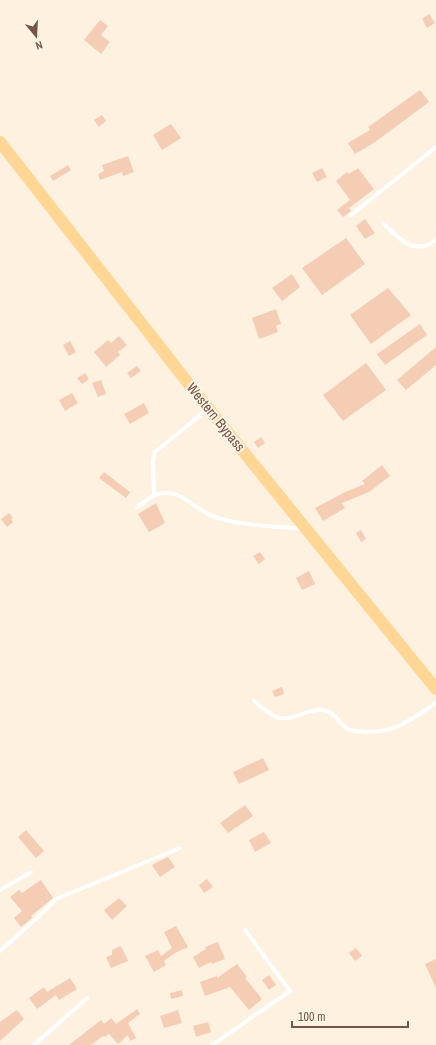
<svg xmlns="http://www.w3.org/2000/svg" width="436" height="1045" font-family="'Archivo Narrow',sans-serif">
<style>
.building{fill:#f5cdb5}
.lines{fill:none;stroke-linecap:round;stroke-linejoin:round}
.lane{stroke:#fff;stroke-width:4}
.primary{stroke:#ffd694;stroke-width:12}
.labels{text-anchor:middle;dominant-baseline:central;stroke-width:4;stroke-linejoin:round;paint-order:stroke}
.street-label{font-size:14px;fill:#755645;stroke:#fff5e6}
</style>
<rect width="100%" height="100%" fill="#fef1df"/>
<!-- building -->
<path class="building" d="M429,14l6,9 -8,5 -5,-9z
M100,20l8,6 -7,9 9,7 -9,12 -17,-14z
M420,90l9,12 -54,40 -20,12 -7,-11 22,-13 -2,-3z
M102,115l4,6 -7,6 -5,-7z
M171,124l10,14 -19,12 -9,-15z
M128,156l6,16 -11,4 -1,-4 -22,8 -2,-6 6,-3 -2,-6z
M68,165l3,5 -18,11 -3,-5z
M322,168l5,9 -10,5 -5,-9z
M358,168l16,21 -25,19 2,3 -8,6 -6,-7 13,-10 -14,-19 11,-9 2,2z
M365,219l10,14 -10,6 -9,-13z
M346,238l19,26 -43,31 -20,-27z
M292,274l8,13 -18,14 -10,-13z
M388,288l23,27 -40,29 -21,-29z
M276,309l5,15 -5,2 2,6 -19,7 -7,-21z
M420,324l7,11 -42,30 -8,-11z
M119,336l8,9 -9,7 2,3 -14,12 -12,-15 14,-12 3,3z
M70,341l6,11 -7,4 -6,-11z
M436,347v18l-30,25 -9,-10z
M366,363l20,27 -43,31 -20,-26z
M137,366l4,5 -10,7 -4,-5z
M85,373l4,6 -7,5 -5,-6z
M101,380l5,14 -8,3 -6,-14z
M72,393l6,10 -13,8 -6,-11z
M144,403l5,10 -19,11 -6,-10z
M261,437l4,6 -7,5 -4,-6z
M382,465l8,11 -21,16 -27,11 3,5 -22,13 -8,-13 30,-16 20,-8 -3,-3z
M104,472l26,20 -4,6 -27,-20z
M156,503l9,20 -16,9 -11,-18z
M9,513l4,5 -2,1 2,3 -6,5 -6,-8z
M361,530l5,9 -5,3 -5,-9z
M260,552l5,7 -6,5 -6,-8z
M309,571l6,13 -13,6 -6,-12z
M282,687l2,7 -9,3 -3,-6z
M263,758l6,12 -30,14 -6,-12z
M245,805l8,11 -25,17 -8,-10z
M26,830l18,21 -8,7 -18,-21z
M264,832l7,11 -16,9 -6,-12z
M168,857l7,10 -15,10 -8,-12z
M207,879l6,8 -9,6 -5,-8z
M41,880l12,18 -22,18 1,2 -11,9 -7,-9 8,-7 -12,-14 9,-7 3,3z
M119,898l8,8 -15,14 -8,-10z
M176,926l12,21 -13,6 -11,8 2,4 -12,7 -9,-16 13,-6 3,6 11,-8 -8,-16z
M218,942l7,17 -13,5 -1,-2 -12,6 -6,-11 13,-8 -1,-2z
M120,946l2,2 6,13 -17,7 -5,-11 6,-2v-5z
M356,948l6,8 -7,5 -6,-8z
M436,959v29l-11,-24z
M237,964l10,13 -2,1 17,21 -13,11 -19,-23 -25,9 -5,-14 17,-6v2z
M269,975l7,10 -7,5 -7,-10z
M70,978l7,11 -18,11 -3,-5 -19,14 -8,-11 15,-11 3,5z
M182,990l1,6 -12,3 -1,-6z
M137,1009l3,5 -12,9 8,15 -6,3 -2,-6 -10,9 -9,-10 -5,3 -1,-1 -12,9h-22l32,-25 3,4 7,-6 5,6z
M17,1010l7,9 -24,22v-19z
M178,1010l4,13 -18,5 -4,-12z
M208,1022l3,10 -15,5 -3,-11z"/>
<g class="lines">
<!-- lane -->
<path class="lane" d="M351,215l85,-68
M383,223c15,15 31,34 53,17
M154,495c28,-9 37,14 61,22 27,9 60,9 88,12
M137,507l17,-12 -1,-34 2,-9 53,-43
M254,701c18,15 25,23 48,13 7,-2 13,-5 21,-4 11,1 15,12 23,18 6,4 14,3 21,4 31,0 44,-13 69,-29
M0,890l31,-18
M0,951l37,-33 19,-19 124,-51
M34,1045l53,-47
M212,1045l78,-54 -45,-61"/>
<!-- primary -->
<path class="primary" d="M0,142l195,250 241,297"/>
</g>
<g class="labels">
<!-- street labels -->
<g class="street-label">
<text transform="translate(216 417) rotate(51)">Western Bypass</text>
</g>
</g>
<!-- north arrow -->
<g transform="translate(36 36) rotate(162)" stroke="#fff5e6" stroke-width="3" paint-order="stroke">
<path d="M0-3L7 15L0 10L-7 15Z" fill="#755645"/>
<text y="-6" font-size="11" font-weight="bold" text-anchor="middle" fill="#755645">N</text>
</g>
<!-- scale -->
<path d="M292 1021v6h116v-6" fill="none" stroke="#755645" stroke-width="2"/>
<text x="298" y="1021" font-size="12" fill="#755645" stroke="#fff5e6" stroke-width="3" paint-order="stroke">100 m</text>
</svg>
